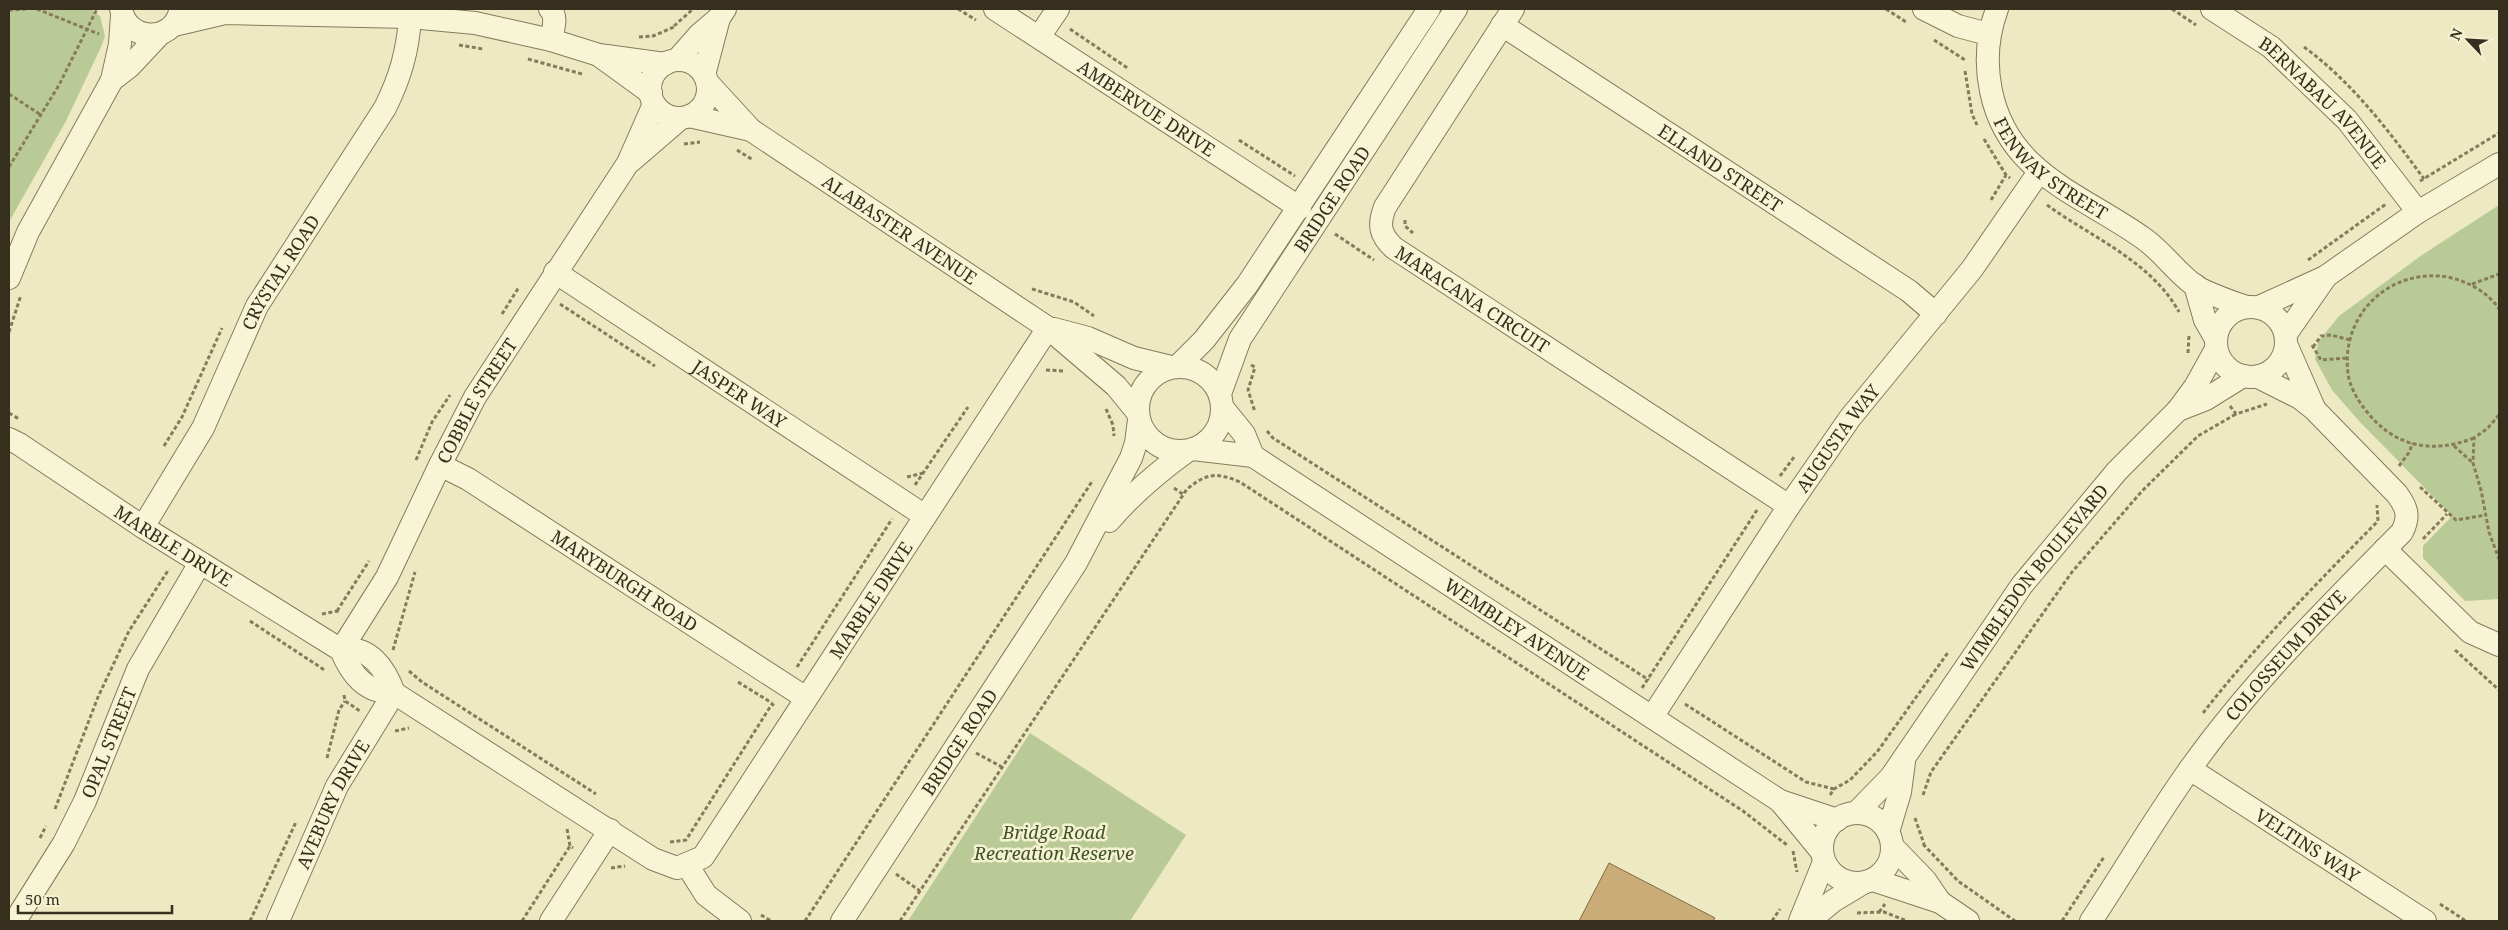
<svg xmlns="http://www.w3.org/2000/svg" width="2508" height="930" font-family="'Noto Serif',serif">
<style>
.park{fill:#baca97}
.building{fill:#caac79;stroke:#856a40}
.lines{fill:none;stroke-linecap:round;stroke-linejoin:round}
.minor-casing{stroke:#867b5a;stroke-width:24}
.path{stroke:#867b5a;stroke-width:3;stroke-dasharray:4 2.5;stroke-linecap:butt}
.minor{stroke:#f8f5d6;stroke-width:22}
.labels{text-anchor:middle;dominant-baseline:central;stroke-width:5;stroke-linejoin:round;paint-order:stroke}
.street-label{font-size:18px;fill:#372f1e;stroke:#f4f2d2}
.park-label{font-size:18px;font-style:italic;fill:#3e5225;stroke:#f4f2d2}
</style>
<rect width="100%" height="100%" fill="#ede9c3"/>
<!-- park -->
<path class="park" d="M9,9h82l9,7 5,20 -4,11 -35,74 -57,101z
M2499,205v394l-34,2 -42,-43v-12l29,-30 -93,-95 -27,-31 -17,-31 3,-17 21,-26 83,-61z
M1030,733l156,102 -56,86h-222z"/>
<!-- building -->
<path class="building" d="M1609,863l106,55 -2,3h-134z"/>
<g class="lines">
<defs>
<g id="minor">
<path d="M121,9c6,32 50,35 59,3"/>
<path d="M550,9c8,8 3,20 1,31"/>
<path id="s1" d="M995,9l305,199"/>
<path id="s2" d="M1513,9l-128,198c-7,18 -5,28 9,41l395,258"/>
<path d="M1924,9l34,17 30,8"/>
<path id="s3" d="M1997,9c-10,27 -12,53 -6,82 17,83 90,103 152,147 19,13 32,33 51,47 11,8 38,17 52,22"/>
<path id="s4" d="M2212,9l59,38 76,73 71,92"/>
<path d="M174,25l51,-12 185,4 65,6 76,17 48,15 66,9"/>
<path id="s5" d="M1502,25l407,266 27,23"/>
<path d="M1039,37l19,-28"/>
<path d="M600,56l51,37"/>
<path d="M677,60l22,-25 20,-17 6,-9"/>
<circle cx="679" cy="89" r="29"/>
<path d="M704,75l15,-57"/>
<path d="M112,80l18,-14 29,-31"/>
<path id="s6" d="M707,82l44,48 297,198 68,58 22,27"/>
<path d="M689,116l62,14"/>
<path d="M631,161l50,-43"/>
<path id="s7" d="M555,272l370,244"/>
<path d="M9,278l19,-46 84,-152 8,-36 2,-29"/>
<path d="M2195,285l10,35 11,19"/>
<circle cx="2251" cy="342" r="35"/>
<path d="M2259,307l66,-30 93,-65 81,-48"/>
<path d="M1054,329l34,9 46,20 37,9"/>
<path d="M2286,334l39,-56"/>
<path d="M2286,344l28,64"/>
<circle cx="1180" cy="409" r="42"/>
<path d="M1177,367l27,-27 43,-55 182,-276"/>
<path id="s8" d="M1220,394l20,-55 216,-330"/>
<path d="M1222,407l22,27 9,22"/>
<path d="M2178,410l28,-11 37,-23"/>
<path id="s9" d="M9,439l10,5 124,83 198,123c10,24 24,43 53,43l259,166 24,9 26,-11 345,-529"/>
<path id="s10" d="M1193,449l60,7 527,345 42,51"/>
<path id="s11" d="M440,465l28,14 338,219"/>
<path d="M1109,521c23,-27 49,-49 78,-70"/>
<path id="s12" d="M143,527l60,-99 54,-122 128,-198c15,-30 23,-57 25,-91"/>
<path d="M2385,549l85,83 29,13"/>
<path id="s13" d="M341,650l46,-73 53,-112 35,-68 153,-234 26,-59"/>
<path d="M341,650c28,-5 44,18 53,43"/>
<path id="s14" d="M1652,717l137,-211 61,-88 122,-149 67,-97"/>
<path id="s15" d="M2190,769l235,152"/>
<path d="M1780,801l57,19"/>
<path id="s16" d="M1856,813l35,-36 131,-192 95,-114 61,-61 17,-23 21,-38"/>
<circle cx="1857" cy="848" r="35"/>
<path d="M1888,832l12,-40 4,-30"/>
<path d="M1892,846l33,34 15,22"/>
<path d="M687,865l19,30 34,26"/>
<path d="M1873,880l67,22 28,19"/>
<path id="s17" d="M15,921l49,-78 21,-42 53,-132 62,-106"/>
<path id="s18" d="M278,921l59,-135 57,-93"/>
<path d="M551,921l59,-91"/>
<path id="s19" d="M842,921l234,-358 55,-105 5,-15 3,-23"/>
<path d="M1800,921l24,-59"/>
<path d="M1809,921l24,-20 30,-18"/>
<path id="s20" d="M2091,921c33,-50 64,-103 99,-152 61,-86 138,-162 212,-237 8,-16 5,-24 -5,-38l-83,-85 -14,-11 -42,-21"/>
</g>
</defs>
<!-- minor casing -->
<use href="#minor" class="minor-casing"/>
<!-- path -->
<path class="path" d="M37,9l62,25
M958,9l18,11
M1886,9l20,13
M2172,9l24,16
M9,10l18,-1
M674,26l19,-17
M1070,29l59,40
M639,37l14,-1 21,-9
M1934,40l31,20
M459,45l24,4
M2304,47c48,35 85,84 120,132
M528,59l54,15
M1965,71l7,43 5,11
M9,94l32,21
M1984,139l22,36
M1239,140l56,36
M684,144l16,-2
M737,150l16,10
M9,167l50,-82 38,-76
M2420,181l79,-48
M1991,200l15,-25 4,3
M2047,205c44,32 104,56 132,107
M1405,220v6l8,7
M1335,234l39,26
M2308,260l78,-56
M2472,284l27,-10
M1032,289l42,13 20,14
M560,304l95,62
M502,314l17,-27
M9,332l12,-37
M2312,345l9,15 26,-2
M2313,347l8,-11 10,-1 19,5
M2188,353l1,-18
M1251,365l4,2 -7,23 7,22
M1046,370l19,1
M2230,406l6,8 31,-10
M1106,409l7,16 1,11
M9,413l10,6
M2499,415l-12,14 -13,9 -1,25 8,27 8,42 10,27
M1267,431l6,7 376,242
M2474,438c-44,17 -82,8 -110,-30 -7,-9 -15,-23 -16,-35 -7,-54 35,-100 90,-97 22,1 49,14 61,33
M164,446l18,-29 40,-89
M2454,446l19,17
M416,460l16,-38 18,-27
M2399,466l11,-15 2,-8
M1780,476l14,-19
M907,477l16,-4
M915,485l53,-78
M2420,487l36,33 30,-5
M1174,488l10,7
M2423,539l24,-25
M337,611l32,-50
M322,614l15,-3 3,2
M250,621l76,50
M393,650l22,-78
M2455,650l44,40
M797,667l95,-148
M409,671l13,11 174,112
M738,682l34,21
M1642,688l115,-178
M344,695l1,6 15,10
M1685,704l121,78 28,7
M2203,713c54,-69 114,-130 175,-192l-1,-16
M395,731l14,-3
M976,753l26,14
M327,758l12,-48 6,-9
M1830,795l4,-6 16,-9 27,-28 72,-101
M1923,795l8,-23 141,-200 70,-81 56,-55 38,-22
M55,809l43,-112 31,-66 40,-62
M1915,818l9,26
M567,829l3,17 3,2
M40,838l6,-12
M670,842l16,-2 86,-136 4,3
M1923,844l35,37 57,40
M1793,851l4,21
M611,868l14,-2
M896,874l24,17
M2440,904l26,17
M1879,912l6,-8
M1857,913l27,-1 23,9
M761,915l10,6
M250,921l46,-99
M522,921l48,-75
M805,921l288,-441
M900,921l287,-432c20,-16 29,-17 53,-7l503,329 44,34
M1772,921l8,-12
M2062,921l42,-64"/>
<!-- minor -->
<use href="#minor" class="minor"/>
</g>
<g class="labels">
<!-- street labels -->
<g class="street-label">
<text stroke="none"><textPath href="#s4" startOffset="146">BERNABAU AVENUE</textPath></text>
<text stroke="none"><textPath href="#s1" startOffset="181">AMBERVUE DRIVE</textPath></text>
<text stroke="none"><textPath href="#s3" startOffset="185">FENWAY STREET</textPath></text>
<text stroke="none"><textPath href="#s5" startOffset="261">ELLAND STREET</textPath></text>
<text stroke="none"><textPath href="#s8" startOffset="226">BRIDGE ROAD</textPath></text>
<text stroke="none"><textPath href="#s6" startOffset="244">ALABASTER AVENUE</textPath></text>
<text stroke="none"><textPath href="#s12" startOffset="290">CRYSTAL ROAD</textPath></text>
<text stroke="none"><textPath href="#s2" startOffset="375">MARACANA CIRCUIT</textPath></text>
<text stroke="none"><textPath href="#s7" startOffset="221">JASPER WAY</textPath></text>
<text stroke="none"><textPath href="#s13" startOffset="284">COBBLE STREET</textPath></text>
<text stroke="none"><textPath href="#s14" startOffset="335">AUGUSTA WAY</textPath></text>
<text stroke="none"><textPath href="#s9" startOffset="196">MARBLE DRIVE</textPath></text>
<text stroke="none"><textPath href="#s16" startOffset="296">WIMBLEDON BOULEVARD</textPath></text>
<text stroke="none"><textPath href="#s11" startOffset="218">MARYBURGH ROAD</textPath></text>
<text stroke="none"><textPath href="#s9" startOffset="1135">MARBLE DRIVE</textPath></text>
<text stroke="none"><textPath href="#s10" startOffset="376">WEMBLEY AVENUE</textPath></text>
<text stroke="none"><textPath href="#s20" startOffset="330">COLOSSEUM DRIVE</textPath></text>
<text stroke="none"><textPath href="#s17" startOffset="202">OPAL STREET</textPath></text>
<text stroke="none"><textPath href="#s19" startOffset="214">BRIDGE ROAD</textPath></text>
<text stroke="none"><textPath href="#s18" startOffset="129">AVEBURY DRIVE</textPath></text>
<text stroke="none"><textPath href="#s15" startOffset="140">VELTINS WAY</textPath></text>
</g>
<!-- park labels -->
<g class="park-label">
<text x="1054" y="832">Bridge Road<tspan x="1054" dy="21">Recreation Reserve</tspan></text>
</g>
</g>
<!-- border -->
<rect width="2508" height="930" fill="none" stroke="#372f1e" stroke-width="20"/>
<!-- north arrow -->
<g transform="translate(2468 40) rotate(295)" stroke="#f4f2d2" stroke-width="4" paint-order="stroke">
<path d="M0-4L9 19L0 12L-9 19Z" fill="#372f1e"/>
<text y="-8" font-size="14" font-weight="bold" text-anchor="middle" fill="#372f1e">N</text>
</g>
<!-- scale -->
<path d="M18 905v8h154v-8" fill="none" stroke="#372f1e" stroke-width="2.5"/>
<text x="25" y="905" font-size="15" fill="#372f1e" stroke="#f4f2d2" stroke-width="4" paint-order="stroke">50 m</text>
</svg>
